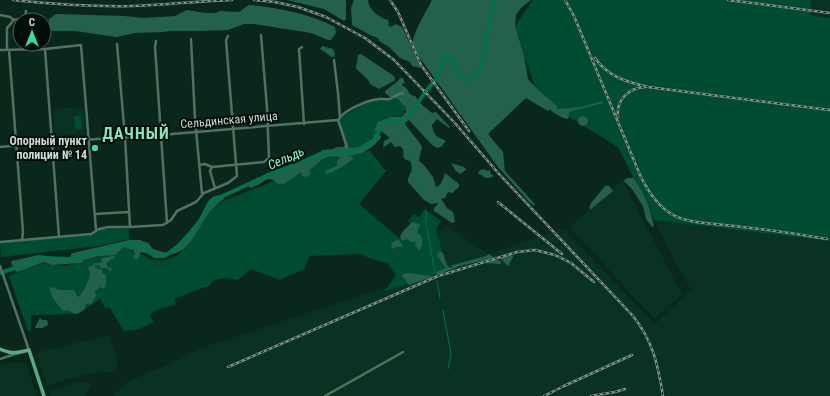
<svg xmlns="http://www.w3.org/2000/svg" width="830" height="396" font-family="'Roboto Condensed',sans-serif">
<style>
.built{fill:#093223}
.green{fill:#004b34}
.forest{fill:#24614a}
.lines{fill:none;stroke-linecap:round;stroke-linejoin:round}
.stream{stroke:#066f50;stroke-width:1}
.river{stroke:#066f50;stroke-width:4}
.minor{stroke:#537163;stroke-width:2.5}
.major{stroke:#5ba889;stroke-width:3.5}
.rail-casing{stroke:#7d9289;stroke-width:2.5}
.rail{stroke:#030d09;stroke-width:1;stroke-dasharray:3;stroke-linecap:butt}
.poi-dot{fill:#43d4a0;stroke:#030d09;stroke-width:1.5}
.labels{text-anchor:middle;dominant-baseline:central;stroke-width:4;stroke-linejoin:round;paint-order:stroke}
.street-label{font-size:12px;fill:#cbdbd3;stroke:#030d09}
.poi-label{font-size:12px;font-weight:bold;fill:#cbdbd3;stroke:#030d09;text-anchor:end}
.water-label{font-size:13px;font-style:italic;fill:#8cfcce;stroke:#030d09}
.district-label{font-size:16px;font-weight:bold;letter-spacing:1px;fill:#8ce2bd;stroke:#030d09}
</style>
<rect width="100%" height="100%" fill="#0a271c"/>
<!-- built -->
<path class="built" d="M811,0h19v18l-20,-3z
M83,107l3,27 -31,2 -2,-27z
M622,180l60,114 -28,25 -84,-92z
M654,220l176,21v155h-717l14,-14 42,-18 32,-16 244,-80 -10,-35 6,-2 5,-6 42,29 76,-25 91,95 36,-35 -14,-22z
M109,335l8,24 -1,3 3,9 -40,4 -32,11 -11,-33z
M3,363h23l11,33h-37v-32z
M75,383h17v2l-7,11h-34l-2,-5z"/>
<!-- green -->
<path class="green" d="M533,0h278l-1,15 20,3v223l-176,-21 -36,-73 -65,-40 -16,-13 -22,-68z
M397,95l9,13v3h-3v3l-3,2 -19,7c-6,15 -14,22 -29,26 -8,-5 -10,-20 -13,-29l1,-2 26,-16 13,-3 7,1z
M75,116h6l1,12 -1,1h-6l-1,-12z
M370,151l16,20 -27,33 40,34 12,-14 -3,-3 6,-7 5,3 6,-8 16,12 -5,8 11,41 -28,11 -34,10 11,-16 -8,-11 -30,-10 -48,2 -6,13 -24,11 -29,-11 -13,11 -12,-2 -12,2 -6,7h-3l-31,12 2,6 -11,2 -13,5 -2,5 4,5 -18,8 -12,1 -14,-23h-5l-5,-9 -22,15 -47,1v15l-3,1 -19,-55 34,-13 21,3 46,-13 16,-8 25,15 13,1 14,-6 38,-51 84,-33 25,-14z
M113,228l16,1v10l-30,7 -98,11 -1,-15 92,-8 8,-5z"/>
<!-- forest -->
<path class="forest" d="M287,0h59v19l-2,2 -20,-12z
M354,0h14c1,11 11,17 20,20l1,3 -1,2 3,2 5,-3 6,3 19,41 -9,-2 -2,-4 -10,-4 -11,-11 -10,-6 -1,-3 -6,-2 -20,-11 -1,-17z
M432,0h99l-10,8 -5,7 -1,11 9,29 4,24 10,11 19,16v3l24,-2 21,-6 1,2 -34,9v5l-2,2 -6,-2 -10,-6v-2l-3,2 -22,-13 -38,36 15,18 2,19 28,31 2,3v1l-5,-3 -32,-36 -76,-106c-3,-5 -8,-12 -9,-17 -1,-10 14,-34 19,-44z
M249,5c30,3 59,8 86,22l1,6 -5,7h-3l-17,-7 -57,-9h-10l-16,6 -30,1h-29l-6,1 -28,1 -19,4 -41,-6h-22l-5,-4 1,-8 7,-5 68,2 19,2 32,-2 12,-6 19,3h9l6,-2 18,1z
M322,46l11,3 2,4 -1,4h-2l-12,-8z
M361,54l33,22 1,3 -1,2 -15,8 -9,-5c-2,-7 -10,-10 -14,-16l2,-13z
M400,78h3l2,5 -3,1v1l4,3 5,7 4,1 6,8 11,9 4,-1 14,15 -1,1 -12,-9 -5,6c2,11 4,11 14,16l-5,6 -4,1 -5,-3 -23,-25 -5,3 18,23c0,5 -3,10 -3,15l4,3 10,13 3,10c6,-2 7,-8 9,-14l14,11v3l-7,6 -4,-1 -3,6 -4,1 6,9 6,4 2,10 -3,1 -18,-12v-3l3,-3 1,-2 -6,1 -8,-4 -16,-18c0,-11 7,-8 2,-21l-6,-2 -1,-10 -3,-3 -5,1 -4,-5 -7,5h-1l1,-6 6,-3 -9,-7h-7l4,-9 13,-5h10l5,-5v-4l-8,-9 -8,-2 -5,-4v-2l13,-10z
M578 121a5 5 0 1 1 10 0a5 5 0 1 1-10 0Z
M381,135v3l-9,9 -10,6 -20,4 10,-1 1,3 -11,8 -14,7 -2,-1 -1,-2 12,-5v-5l4,-4c-18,-3 -19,4 -32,13l2,3 -4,4 -5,-1 -1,-4 -17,12h-5l-8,-5h-4l-9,6 -7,3 -3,-2 2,-3c23,-11 47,-18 70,-29l2,-4 11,-1 4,-2h6l2,-2c12,7 24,2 32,-9z
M451,163l13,4 2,3 -6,4 -5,-4z
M484,169l3,2 3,-1v3l4,3c-11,5 -8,-1 -16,-2l1,-3z
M629,178h4c11,14 17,31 21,48l-2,1 -6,-8 -3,-13 -11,-17 -8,-8 1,-2z
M605,186h4l4,5 -22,18 -2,-1 2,-5z
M223,194l1,5c-34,21 -24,70 -83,53l-4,8 -4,-2 2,-4 -1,-4 -10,-3 -9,8 -17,1 -14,4 -3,3 -29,2 -8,-3 -26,10 -3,-1 1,-2 -4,-4 -1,-4 28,-6 25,3h7v-4l2,-1 56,-13h11l8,3 5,6 14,4c15,-10 29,-27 39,-41 3,-5 2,-10 6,-15z
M412,222l8,2 -3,8 5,5v9l-3,4 -4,-5 1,-3h-5l-5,-3 -4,2 -2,-4c2,-7 8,-10 12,-15z
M399,240l4,6 -1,1h-5l-4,2 -2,-3c1,-5 4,-5 8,-6z
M439,251l4,2 4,12 3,3 3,-3 33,-9 3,-2 5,4 -34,8 -23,9 -1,-2 2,-2 8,-3 -9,-12 1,-3z
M508,255h4l1,2 -5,9 -8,-8v-1z
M115,256l1,1 -6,3v1l-4,2 2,4 4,1 -1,3 -2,-1 -1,-2h-8l-1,-3h-4v3l7,2v3l4,2v8l-2,6 -4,-2 -5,4 1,5 -5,9 -4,-2 -3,7 -8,4 -9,-4 -4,1c-5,-6 -14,-16 -13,-23l4,-1 4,3h16l3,6 2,1c3,-3 12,-20 11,-24 0,-2 -2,-4 -2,-6l4,-1 3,-3h6l1,-5z
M496,259l5,3v2l-15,-1 1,-2z
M408,273l23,3 1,1 -23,8 -7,-9 1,-2z
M40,318l2,2h5l1,5 -6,3h-7l1,-3z"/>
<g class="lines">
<!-- stream -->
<path class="stream" d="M404,120l1,8 4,9 10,54 10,9 1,4
M426,212v13
M427,228l8,45
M437,281l3,17
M443,310l8,44 -3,15"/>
<!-- river -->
<path class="river" d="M0,273l43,-15 26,1 61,-16h5l20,13h10l14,-11 12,-13 9,-11 10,-19 58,-27 30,-11 22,-10 15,-3h16l10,-3 13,-8 9,-16 21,-4 5,-4 17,-25 12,-14 6,-21c12,-2 10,10 13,17 7,12 17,5 23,-2l14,-71"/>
<!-- minor -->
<path class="minor" d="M0,15l10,2 4,3 11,-2 1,-7
M191,39l4,80 7,75
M156,41l-1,6 12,176
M117,44l8,93 5,90
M302,47l-3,2 5,75
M45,49l14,188
M0,50l45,-1 36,-4 15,185
M7,50v-22l7,-8
M9,50l14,182 -1,8
M334,60l4,33 2,24
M338,120l9,27
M0,147l52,-5 108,-7 178,-15c6,-10 29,-20 41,-21 3,-1 6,1 10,0 5,-2 8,-5 14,-6
M199,165l6,-1 7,3
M215,188l-5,-17 2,-4 52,-5 5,-4 -2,-50 -6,-73
M95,214l34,-2
M0,242l91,-8 8,-5 9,-2h22l33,-2 8,-5 6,-9 19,-9 8,-9 24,-10 9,-7 -11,-136 2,-4
M0,266l29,84
M0,359l18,-6
M325,396l78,-44"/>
<!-- major -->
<path class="major" d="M0,349c11,5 18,4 29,1l15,46"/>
<defs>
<path id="rail" d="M13,0c39,4 78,7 118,6 34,-1 67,-5 101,-6
M254,0l21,2 23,5 28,10 39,21 29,22 60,62 46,53 133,141c20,25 25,49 30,80
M390,0l8,12 23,53 48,66
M565,0l9,16 66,159c26,54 51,45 102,52 28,3 57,7 85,12
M728,0l102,13
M595,58c13,19 32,24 53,29l182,23
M618,117c-2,-17 10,-29 27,-30
M498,202l64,52
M228,367l210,-91 79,-24 18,-2 20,5 16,8 23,19
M544,396l20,-10 68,-31
M591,396l24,-4 10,-3"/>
</defs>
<!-- rail casing -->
<use href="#rail" class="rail-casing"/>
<!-- rail -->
<use href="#rail" class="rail"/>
</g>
<!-- markers -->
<circle class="poi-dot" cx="95" cy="148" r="4"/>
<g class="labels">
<!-- street labels -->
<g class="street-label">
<text transform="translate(229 120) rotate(-5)">Сельдинская улица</text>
</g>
<!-- poi labels -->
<g class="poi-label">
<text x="87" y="141">Опорный пункт<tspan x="87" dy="14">полиции № 14</tspan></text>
</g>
<!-- water labels -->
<g class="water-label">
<text transform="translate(286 158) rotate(-24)">Сельдь</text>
</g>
<!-- district labels -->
<g class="district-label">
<text x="136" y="133">ДАЧНЫЙ</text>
</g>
</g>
<!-- north arrow -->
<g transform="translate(32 32)"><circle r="19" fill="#030d09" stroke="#535f5a"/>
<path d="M0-3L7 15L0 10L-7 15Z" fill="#43d4a0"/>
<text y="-6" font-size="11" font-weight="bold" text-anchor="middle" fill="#cbdbd3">С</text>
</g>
</svg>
